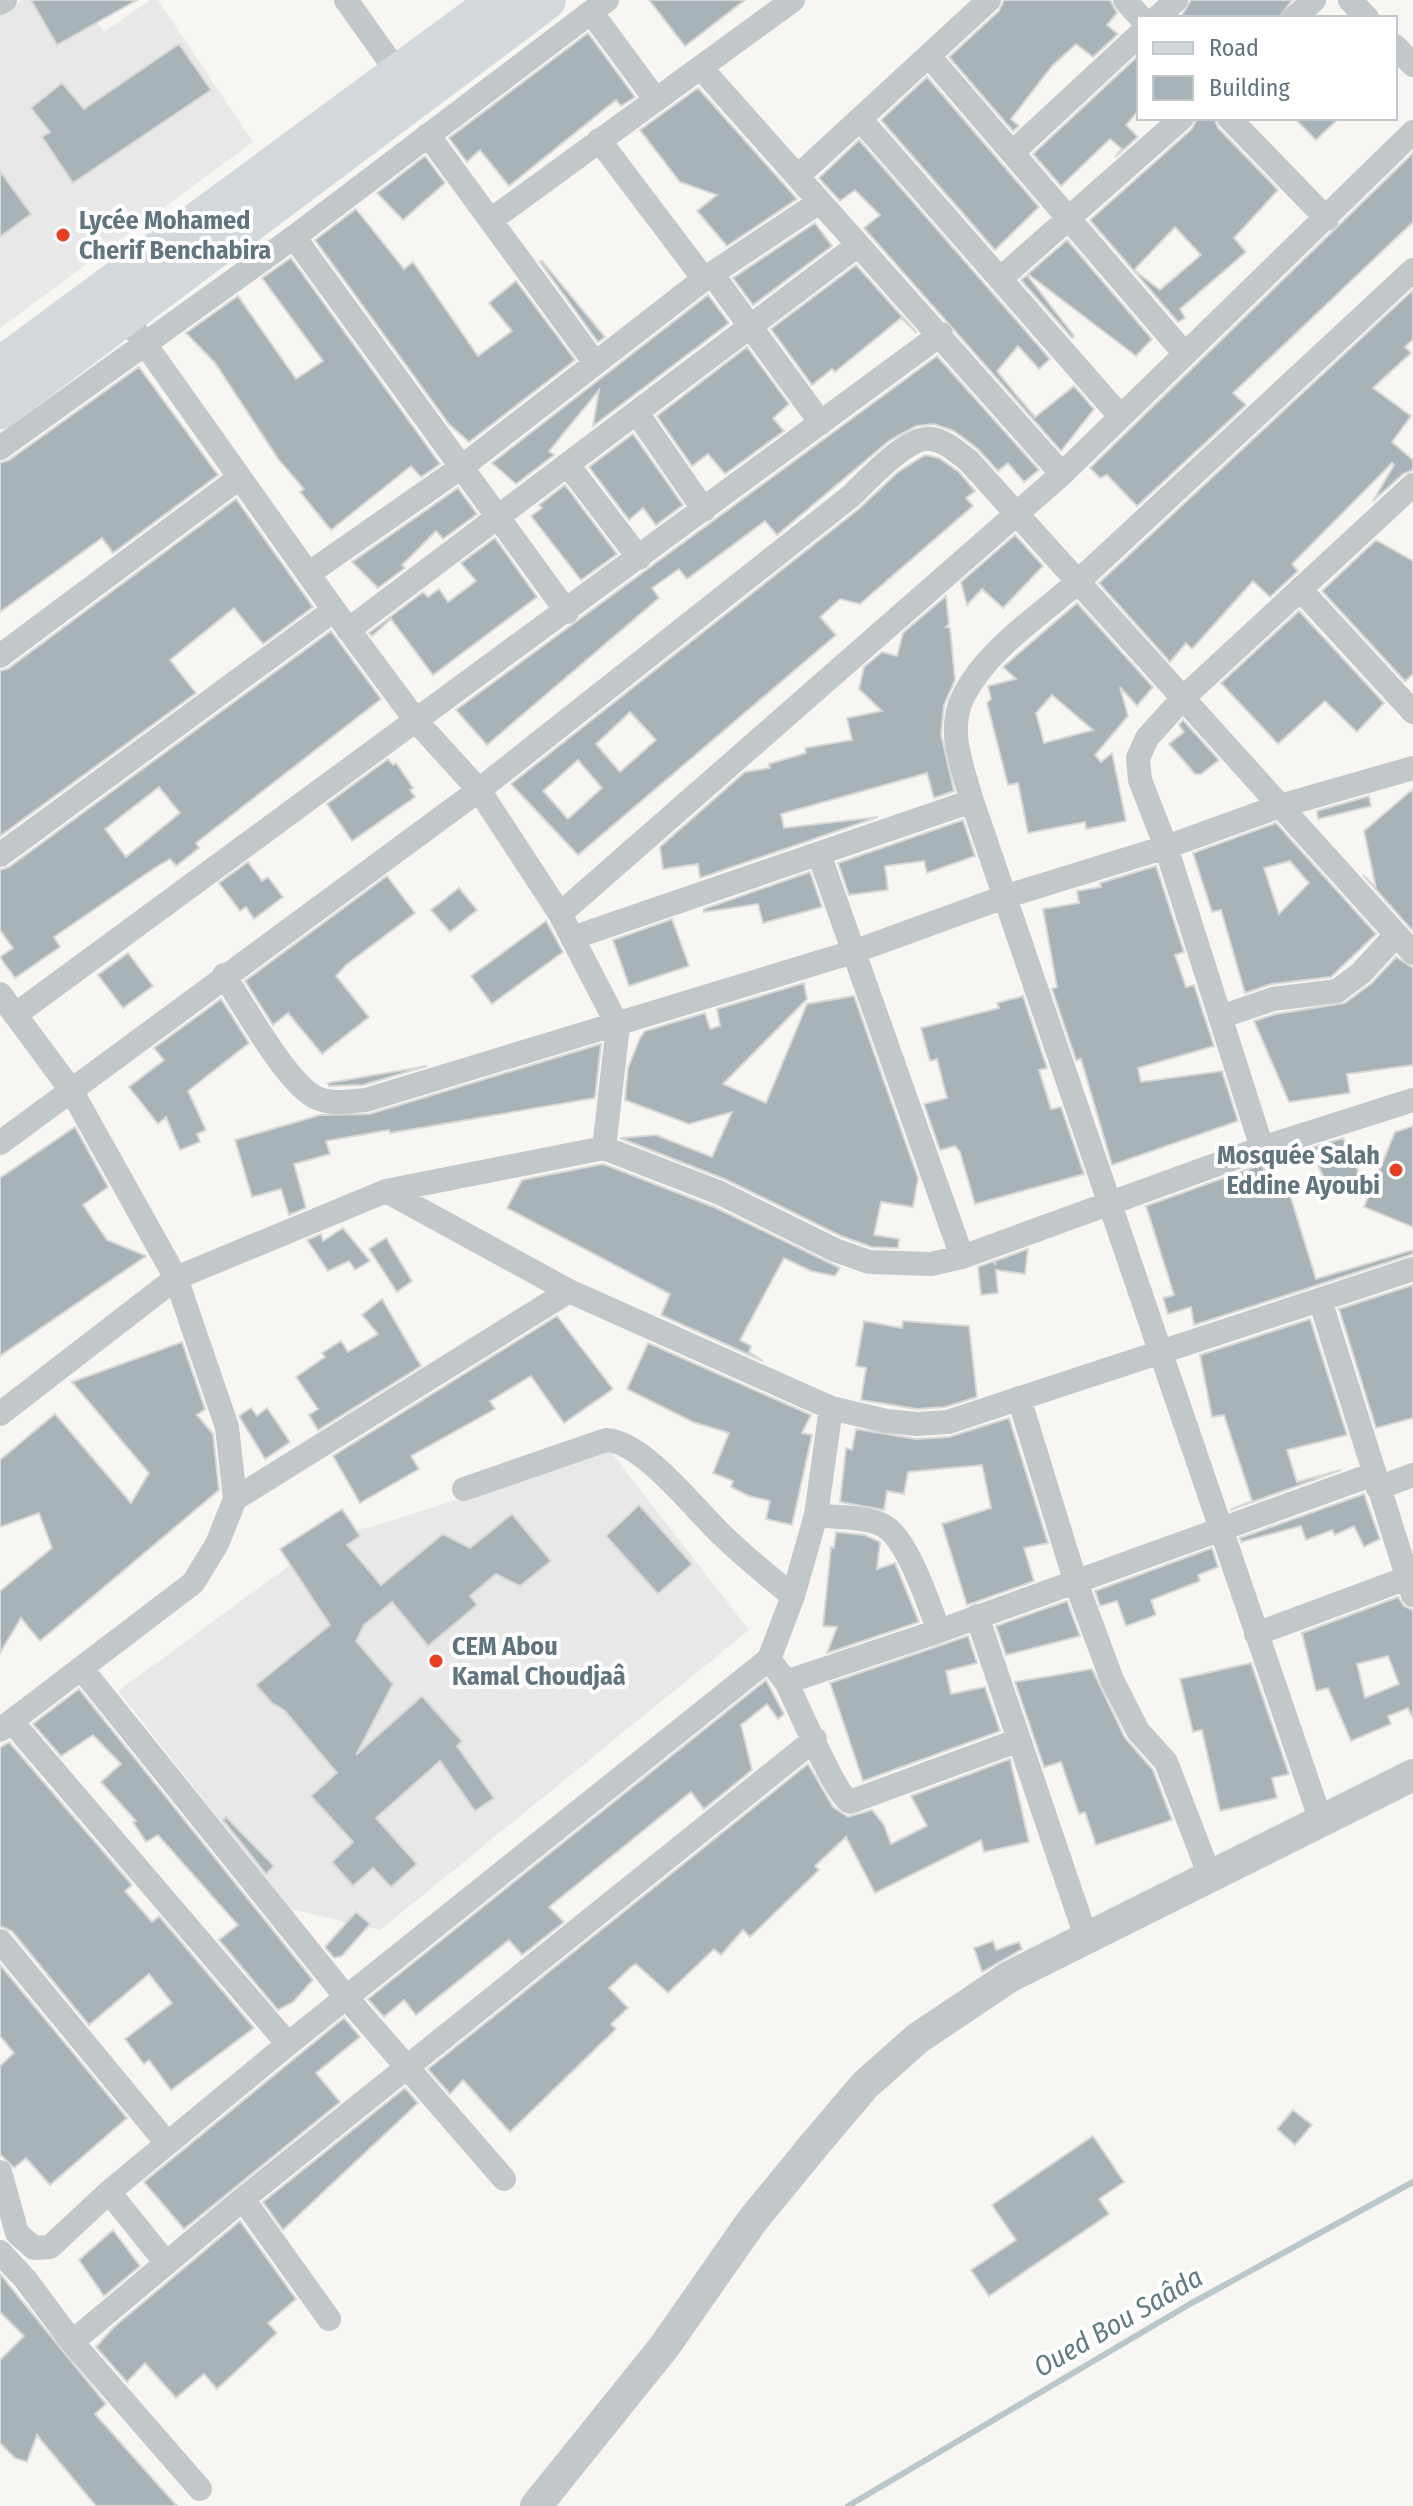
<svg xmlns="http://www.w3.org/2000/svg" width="1413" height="2506" font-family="'Fira Sans Condensed',sans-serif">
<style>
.built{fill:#e7e8e7}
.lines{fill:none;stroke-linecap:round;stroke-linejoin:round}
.stream{stroke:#b9c7ca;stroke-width:6}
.building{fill:#a8b3b7;stroke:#d8d8d6;stroke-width:2;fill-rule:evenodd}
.minor{stroke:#c2c7c9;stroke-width:24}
.tertiary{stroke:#c2c7c9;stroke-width:32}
.primary{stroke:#d2d8db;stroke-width:40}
.poi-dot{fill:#e83e22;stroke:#fff;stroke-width:3}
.labels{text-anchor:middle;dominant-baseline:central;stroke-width:8;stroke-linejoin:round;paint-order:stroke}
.poi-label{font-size:26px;font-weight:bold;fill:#61757f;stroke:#fff;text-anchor:start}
.water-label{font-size:28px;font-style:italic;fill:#607b82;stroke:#fff}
</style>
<rect width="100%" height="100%" fill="#f7f6f3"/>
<!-- built -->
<path class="built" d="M23,0h59l22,32 46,-32h8l95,142 -253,186v-313z
M610,1451l139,179 -369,300 -90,-21 -172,-218 216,-158 37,-6z"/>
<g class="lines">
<!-- stream -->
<path class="stream" d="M848,2506l342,-202 223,-122"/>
</g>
<!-- building -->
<path class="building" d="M31,0h106l-80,45z
M649,0h96l-60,46z
M1004,0h106l7,13 -10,12 11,9 -25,23 -17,-13 -24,22 -41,53 8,7 -6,5 -64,-74 50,-46z
M1191,0h101l-13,18h-94l-3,-3z
M588,33l47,64 -14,9 -5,-6 -107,86 -29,-36 -13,12 -18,-24z
M179,44l32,46 -138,93 -31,-46 8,-5 -19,-24 31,-25 22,26z
M1139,55v55l-13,15 12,12 -23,20 7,-8 -12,-10 -49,47 -28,-32z
M927,77l112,130 -44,43 -114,-130z
M698,88l99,111 -70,47 -30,-35 20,-16 -37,-13 -40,-52z
M1197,118h17l4,10 60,62 -44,48 12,14 -66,57 5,9 -7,4 -88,-102 102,-91zM1175,227l26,28 -41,35 -26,-20z
M1294,118h45l-23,22z
M859,140l191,219 -11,10 -21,-23 -21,25 21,26 17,20 39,-31 20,23 -33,42 -197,-223 16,-13 -25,-25 -15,11 -21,-23z
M1413,153v69l-180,171 13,12 -109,101 -30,-31 -7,3 -10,-10z
M425,156l20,27 -42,37 -26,-27z
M0,171l31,43 -31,23z
M356,209l48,60 9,-7 65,94 34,-25 -23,-28 27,-22 59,79 -106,82 -20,-18 -134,-184z
M815,223l17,23 -79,59 -20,-27z
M1067,240l85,99 -16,17 -108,-82z
M291,258l149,206 -19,13 -10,-11 -80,64 -31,-38 4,-3 -25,-29 -64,-97 -29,-30 52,-37 58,83 27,-18 -61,-83z
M542,261l63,76 -7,5 -58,-80z
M856,265l61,68 -16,-15 -66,54 -3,-3 -20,16 -41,-56z
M1027,275l47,61 -2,2 -51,-58z
M1413,290v49l-8,8 6,6 -38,35 38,28 -19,26 21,18v10l-10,4 -30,27 21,-36 -2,-2 -100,101 6,7 -28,26 -17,-16 -61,68 -6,-6 -16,19 -71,-79z
M708,295l21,28 -136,103 6,-36 -50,61 5,4 -38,29 -24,-21z
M747,347l42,57 -16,14 11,13 -59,43 -17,-20 -16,12 -35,-50z
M937,356l102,114 -15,12 -16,-19 -10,8 -20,-22 -24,-18 -20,-7 -18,2 -26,14 -113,95 -12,-14 -78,58 -8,-10 -27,19 7,10 -172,147 -31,-35z
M139,367l79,108 -105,78 -11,-15 -102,74v-149l9,-3z
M633,434l50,71 -27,20 -13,-17 -14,12 -40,-53z
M925,455l14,3 20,14 16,19 -9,7 7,8 -113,98 -20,-5 -20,18 16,18 -258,220 -67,-71 349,-276 38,-36zM630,712l26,28 -36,32 -24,-28zM578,760l24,28 -34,31 -25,-28z
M565,485l52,69 -36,26 -50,-64 11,-8 -3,-3z
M458,488l19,26 -34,25 -7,-8 -34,34 3,3 -27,20 -26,-26z
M236,499l77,108 -50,37 -29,-36 -64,52 26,33 -196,143v-165l9,-3z
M1015,535l28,31 -40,42 -21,-19 -15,16 -6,-23z
M495,538l42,59 -104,78 -42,-56 -19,17 -3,-3 54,-41 5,5 11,-8 9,13 28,-21 -15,-18z
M1376,540l37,21v113l-8,7 -83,-90z
M946,596l3,28 -3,3 4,1 5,52 -11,25 -3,29 13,57 -20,7 -7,-25 -146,41 3,14 94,-11 -178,61 -2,-14 -35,5 -3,-22 85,-75 25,-4 -1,-4 37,-11 -1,-5 47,-8 -5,-22 35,-7 -23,-22 5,-22 18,-15 15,4 6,-23z
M1077,603l76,84 -16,19 -17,-19 8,29 -33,39 6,7 11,-9 14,68 -40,8 -1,-7 -57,11 -10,-50 -10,2 -21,-82 4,-4 -3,-13 28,-7 -13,-12zM1052,695l41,35 -49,13 -8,-30z
M1299,611l85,92 -27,29 -32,-31 -47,43 -57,-61z
M331,631l50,68 -185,144 3,5 -23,18 -6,-7 -14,8 -102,70 6,10 -45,31 -15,-21 13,-9 -13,-18v-60l9,-3zM159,787l21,26 -54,44 -21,-28z
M1183,720l36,40 -18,14h-6l-26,-30 15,-12 -5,-7z
M388,759l5,6 3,-2 17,25 -3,2 5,7 -63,44 -25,-37z
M1413,789v142l-50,-56 13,13 -12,-57z
M1369,796l2,10 -53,13 -1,-8z
M963,820l12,36 -48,17 -3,-12 -39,5 3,24 -39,5 -11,-32z
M1276,823l100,111 -45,43 -60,7 -26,9 -24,-83 -9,2 -19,-59zM1290,861l19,22 -30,31 -15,-46z
M248,862l14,19 6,-4 15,20 -29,22 -8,-12 -6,4 -21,-28z
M1156,866l28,86 -9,3 11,32 8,-2 20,61 -76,22 3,14 81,-11 16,50 -126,44 -31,-106 -5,1 -24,-71 5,-2 -14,-78 36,-6 -2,-12 24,-4 -1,-4z
M810,872l12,35 -59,16 -5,-19 -54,8v-3z
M387,876l28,37 -69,52 -10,11 33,41 -47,37 -34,-41 -15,12 -28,-44z
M459,888l18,22 -27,22 -19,-22z
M672,919l17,47 -60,20 -16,-46z
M546,921l17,31 -71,52 -21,-28z
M128,953l25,33 -30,22 -25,-33z
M1396,957l17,11v97l-66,9 3,19 -61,9 -35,-81 22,-7 69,-11 27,-20z
M804,983l3,16 -84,85 43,19 41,-99 47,-8 64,182 -5,29 -32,-5 -7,33 25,4 -1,9 -26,-1 -31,-11 -114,-56 -107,-42 36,-3 56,22 20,-45 -43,12 -64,-24 3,-32 12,-30 5,-7 60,-18 5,16 10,-3 -3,-17z
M1023,996l24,72 -8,2 12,39 10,-2 23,67 -109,30 -15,-52 -5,-6 -15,4 -16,-46 23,-6 -10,-39 -7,2 -9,-33 78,-20 -2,-5z
M221,999l28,44 -61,48 18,39 -9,4 3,8 -20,8 -14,-33 -8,7 -29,-37 35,-27 -10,-12z
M601,1044l-6,54 -205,35 -1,-3 -63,11 4,13 -36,10 12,44 -17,7 -8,-26 -29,8 -17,-57 85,-25 50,-1z
M427,1066l-64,19 -34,1 -1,-3z
M1413,1126v101l-49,-20 31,-75z
M75,1127l33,60 -25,18 24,35 39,16 -146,100v-178z
M1343,1138l18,39 -31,14 -20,-43z
M603,1164l111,43 126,61 -5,8 -24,-5 -27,-13 -44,82 11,6 -2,6 14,9 -102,-46 9,-21 -163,-86 15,-28z
M1262,1164l8,22 16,-4 30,97 97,-29v4l-219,71 -3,-18 -23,7 -5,-16 11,-3 -28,-89z
M343,1228l27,33 -15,9 -6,-9 -21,10 -21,-31 14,-6 2,7z
M386,1238l26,43 -15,11 -28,-43z
M1028,1249l-3,25 -29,-4 2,23 -17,2 -3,-28 16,-6 1,4v-4z
M1413,1285v133l-37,10 -37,-119z
M382,1299l39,67 -103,64 -9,-15 9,-6 -22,-32 29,-20 -3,-4 19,-12 7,11 30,-18 -16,-19z
M557,1316l56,73 -49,34 -33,-47 -41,25 5,8 -84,47 8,13 -59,34 -27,-47z
M1310,1319l37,116 -60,15 10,32 44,-12 -111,40 22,-9 -28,-86 -12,2 -12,-62z
M864,1321l38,7 1,-7 66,5 8,71 -32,10 -28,2 -56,-9 5,-32 -10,-2z
M182,1342l23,67 -8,6 16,19 6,56 -179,151 -19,-23 -21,35v-62l52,-43 -13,-35 -39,14v-67l55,-46 76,89 18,-30 -77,-91z
M648,1343l163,72 -9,18 10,2 -20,90 -26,-6 4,-18 -21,-5 -18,-9 2,-6 -20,-8 16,-40 -36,-11 -66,-33z
M251,1408l6,8 10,-8 23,34 -25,17 -26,-43z
M1009,1418l39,125 -24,5 10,33 -67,24 -25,-81 49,-16 -9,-43 -74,7 -4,22 -17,-3 -3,19 -44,-8 6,-54 6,2 4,-21 60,10 33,-2z
M1364,1494l16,45 -16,8 -10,-21 -19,9 -3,-5 -26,10 -5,-14 -60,16 -1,-4z
M639,1505l53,59 -34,30 -52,-58z
M342,1509l18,27 -13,9 34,40 62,-51 27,14 42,-34 39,47 -31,25 -24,-12 -26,22 7,9 -49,41 -36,-44 -28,23 -8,16 37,43 -37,71 66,-59 40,45 -5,5 37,52 -19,13 -35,-50 -64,57 41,46 -26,23 -18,-19 -20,18 -21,-24 21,-20 -42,-46 26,-23 -53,-63 -12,-7 -16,-18 74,-60 -50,-76z
M836,1532l29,3 15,7 -3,27 18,-6 24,59 -92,31 10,-26 -14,-1 8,-79 3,1z
M1212,1548l6,19 -20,8 2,6 -49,19 5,15 -30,11 -9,-25 -17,5 -5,-15z
M1398,1597l6,9 9,4v108l-5,-10 -20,8 3,8 -40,17 -23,-53 -12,3 -14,-58zM1388,1656l11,28 -34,14 -8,-34z
M1067,1601l13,35 -74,19 -10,-29z
M968,1636l9,27 -31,8 5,23 34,-7 15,44 -137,50 -33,-98z
M1251,1663l38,111 -17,4 5,20 -57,13 -18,-81 -9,2 -13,-53z
M1092,1669l33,69 28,32 19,50 -76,25 -11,-33 -6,2 -18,-52 -17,5 -29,-85z
M766,1680l18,34 -6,5 -11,-15 -26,21 11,45 -48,39 -13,-17 -142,115 15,15 -42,33 -13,-15 -93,75 -12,-15 -20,17 -16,-18z
M79,1689l234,291 -20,22 -15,8 -59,-70 19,-15 -80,-90 -12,7 -13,-20 3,-1 -35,-39 20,-18 -28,-29 -32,21 -28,-32z
M9,1742l123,143 -7,6 27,31 7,-6 95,112 -83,62 -22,-30 -5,4 -19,-25 47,-36 -23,-29 -60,51 -77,-94 -12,-5v-178z
M1010,1759l19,83 -45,10 -3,-12 -106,53 -29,-56 -31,29 4,4 -69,67 -7,-7 -22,25 -7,-6 -46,44 -32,-29 -5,3 -22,21 19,20 -17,16 5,5 -106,103 -47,-52 -13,14 -22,-25 380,-305 25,43 15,10 24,-7 12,15 7,19 36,-18 -16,-30z
M226,1817l48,49 -8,8 -43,-54z
M356,1912l14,12 -28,32 -8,2 -9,-11z
M993,1941l3,9 23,-8 3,7 -40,23 -8,-24z
M0,1965l127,153 -77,67 -24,-27 -12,10 -14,-14v-88l14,-13 -14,-17z
M344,2018l16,19 -44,36 24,29 -156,127 -40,-47z
M405,2088l13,15 -135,127 -20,-28z
M1293,2110l19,15 -17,20 -18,-16z
M1093,2136l31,46 -25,17 10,15 -120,82 -18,-26 45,-30 -24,-35z
M240,2221l56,78 -28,24 9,10 -60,56 -13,-15 -28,24 -31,-35 -18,19 -31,-35 18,-20z
M113,2230l27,36 -36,30 -25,-36z
M0,2274l106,130 -11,10 82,92h-81l-59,-71 -10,27 -12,-4 -15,-15v-83l24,-24 -24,-24z"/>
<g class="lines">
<!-- minor -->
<path class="minor" d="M346,0l52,73
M1125,0l16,18
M1350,0l17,18
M0,3l5,-3
M591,12l65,88
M1157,18l19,-18
M1294,18l20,-18
M1395,46l18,19
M929,56l256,298
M701,68l361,406
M1229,118l98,101
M860,119l260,297
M428,135l167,228
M599,140l105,139
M1013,152l126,-117
M798,176l191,-176
M491,220l302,-220
M294,237l273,375
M712,274l109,149
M1000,279l182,-161
M118,306l216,304 83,112 62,68 81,124 58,112 -14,122
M637,413l67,97
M0,448l294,-211 313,-237
M568,465l71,93
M308,574l155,-108 241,-187 114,-76
M1300,589l113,123
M348,630l510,-385
M0,656l239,-178
M819,854l143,403
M0,855l334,-245
M560,914l502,-440 351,-342
M572,938l400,-137
M224,975c19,29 64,111 93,123 15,7 32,3 49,2l487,-148 154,-56 159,-49 114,-41 133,-38
M0,994l71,96 105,188 51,149 8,72 -18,45 -24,39 -193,147
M15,1015l926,-681
M1220,1017l53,-18 64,-8 24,-18 35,-38
M0,1143l479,-353 372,-294c17,-16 56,-60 80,-57 15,2 27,14 38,22l444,492
M1262,1148l-96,-301 -26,-67 -2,-22 9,-20 36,-40 230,-213
M386,1191l218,-43 116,45 115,57 34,12 62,2 31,-7 300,-109 151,-48
M1320,1300l93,295
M1019,1398l56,182 37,100 26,51 28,31 45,117
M0,1414l176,-136 210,-87 183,100 262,117 55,13 31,3 31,-2 465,-153
M1378,1488l35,-13
M464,1489l142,-49c37,1 90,71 117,96 22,21 46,41 70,60
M235,1499l334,-208
M816,1515c20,3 50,1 68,11 24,13 45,80 55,105
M977,1616l109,321
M1256,1634l151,-56
M769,1659l17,23 153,-51 435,-157
M81,1668l265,329 158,182
M786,1682c11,21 49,113 64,120l169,-62
M13,1723l275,321
M1321,1821l-349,-1020c-10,-35 -26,-72 -8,-106 25,-49 81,-82 120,-119 110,-102 219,-204 329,-306
M0,1941l167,202
M0,2172l17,61 17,15 16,-1 59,-55 179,-148 481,-385 24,-63 23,-81 15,-107
M109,2192l57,71
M243,2199l86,120
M0,2252l26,28 46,62 128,147
M72,2342l171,-143 572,-460"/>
<!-- tertiary -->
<path class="tertiary" d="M536,2506l128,-159 88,-126 63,-77 50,-59 53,-47 91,-61 404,-202"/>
<!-- primary -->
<path class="primary" d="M0,367l499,-367
M0,409l546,-409"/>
</g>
<!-- markers -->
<g class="poi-dot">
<circle cx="63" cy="235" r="8"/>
<circle cx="1396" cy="1170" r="8"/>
<circle cx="436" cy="1661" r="8"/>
</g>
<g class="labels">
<!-- poi labels -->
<g class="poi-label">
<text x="79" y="220">Lycée Mohamed<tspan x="79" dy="30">Cherif Benchabira</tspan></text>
<text x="1380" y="1155" text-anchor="end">Mosquée Salah<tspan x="1380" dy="30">Eddine Ayoubi</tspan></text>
<text x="452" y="1646">CEM Abou<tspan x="452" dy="30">Kamal Choudjaâ</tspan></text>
</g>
<!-- water labels -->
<g class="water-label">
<text transform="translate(1118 2322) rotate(-30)">Oued Bou Saâda</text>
</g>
</g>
<!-- legend -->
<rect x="1137" y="16" width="260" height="104" fill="#ffffff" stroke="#c0c8cc" stroke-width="2"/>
<rect x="1153" y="42" width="40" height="12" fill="#d2d8db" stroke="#c0c8cc" stroke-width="2"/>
<text x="1209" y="56" font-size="24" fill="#61757f">Road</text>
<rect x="1153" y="76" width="40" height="24" fill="#a8b3b7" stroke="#c0c8cc" stroke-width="2"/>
<text x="1209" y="96" font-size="24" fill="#61757f">Building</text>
</svg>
